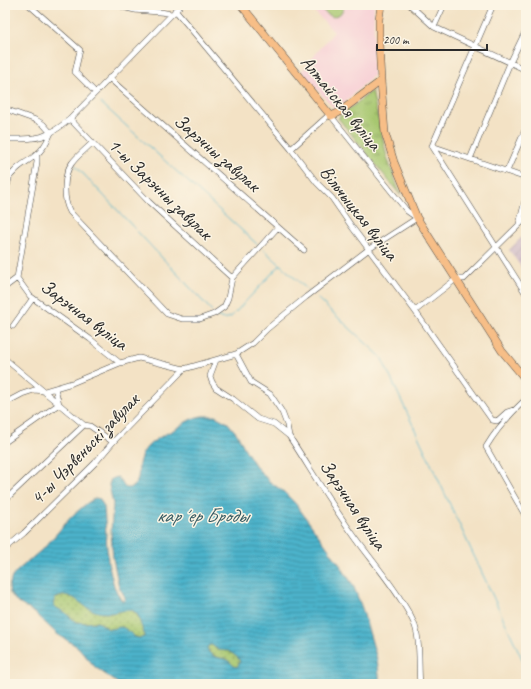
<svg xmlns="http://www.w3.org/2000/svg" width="531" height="689" font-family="Caveat,sans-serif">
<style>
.built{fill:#f7cfd5}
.industrial{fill:url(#industrial-furrows)}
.grass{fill:url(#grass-dots);stroke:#69794d}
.park{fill:url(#park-tufts);stroke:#69794d}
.garden{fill:#a7c76f;stroke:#69794d}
.water{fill:url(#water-rules);stroke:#3c6f7b;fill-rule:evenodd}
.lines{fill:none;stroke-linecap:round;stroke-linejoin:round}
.stream{stroke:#4cb3cb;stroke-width:1}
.minor-casing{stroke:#494642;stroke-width:6}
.major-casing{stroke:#494642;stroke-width:8}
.minor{stroke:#fff;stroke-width:5}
.major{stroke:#f7be87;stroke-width:7}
.labels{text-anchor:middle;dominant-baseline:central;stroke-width:3;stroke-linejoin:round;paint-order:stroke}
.street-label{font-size:19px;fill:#2b2b2b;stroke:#fcf5e5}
.water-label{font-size:20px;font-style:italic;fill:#375b63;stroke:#fcf5e5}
</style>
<defs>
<pattern id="industrial-furrows" width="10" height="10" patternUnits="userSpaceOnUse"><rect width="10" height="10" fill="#d2bdc8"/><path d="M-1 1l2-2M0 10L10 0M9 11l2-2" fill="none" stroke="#b4a3ac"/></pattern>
<pattern id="grass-dots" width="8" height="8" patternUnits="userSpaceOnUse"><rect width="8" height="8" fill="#a7c76f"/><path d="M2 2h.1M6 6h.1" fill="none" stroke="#88a25b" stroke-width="1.8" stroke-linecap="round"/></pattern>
<pattern id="park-tufts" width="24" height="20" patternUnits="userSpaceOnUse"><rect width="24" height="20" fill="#a7c76f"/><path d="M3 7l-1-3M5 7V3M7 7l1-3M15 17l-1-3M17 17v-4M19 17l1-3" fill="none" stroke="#88a25b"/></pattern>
<pattern id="water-rules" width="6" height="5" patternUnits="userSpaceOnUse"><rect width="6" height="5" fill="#4cb3cb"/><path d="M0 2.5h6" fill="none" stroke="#3f92a5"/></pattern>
</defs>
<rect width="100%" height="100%" fill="#fcf5e5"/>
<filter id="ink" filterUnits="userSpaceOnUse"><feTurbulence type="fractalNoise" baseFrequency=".025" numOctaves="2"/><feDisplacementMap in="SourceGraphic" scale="8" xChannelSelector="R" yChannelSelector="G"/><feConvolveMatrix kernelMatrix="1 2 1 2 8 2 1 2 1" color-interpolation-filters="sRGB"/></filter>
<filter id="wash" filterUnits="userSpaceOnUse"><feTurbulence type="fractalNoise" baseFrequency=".012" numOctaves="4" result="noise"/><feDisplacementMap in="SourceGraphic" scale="16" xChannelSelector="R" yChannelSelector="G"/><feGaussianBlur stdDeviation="0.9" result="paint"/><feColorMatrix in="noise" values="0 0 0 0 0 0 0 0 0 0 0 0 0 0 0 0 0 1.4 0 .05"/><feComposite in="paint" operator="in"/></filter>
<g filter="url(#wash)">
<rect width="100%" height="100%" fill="#f3e2c5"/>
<!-- built -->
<path class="built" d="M308,5h66l-1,71 -37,34 -35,-38 33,-40z"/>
<!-- industrial -->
<path class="industrial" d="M526,233v41l-17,-24z"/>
<!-- grass -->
<path class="grass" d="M65,595c14,2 21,14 36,17 16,4 33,-13 39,10 2,5 5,10 4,15 -10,3 -13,-5 -21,-9l-15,1 -8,-6 -3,-1 -12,1 -9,-1 -12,-10 -9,-5 -2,-3 2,-6z
M209,645h3l4,4 13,2 9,6 2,4 -2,5 -3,1 -8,-7 -16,-5 -4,-7z"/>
<!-- park -->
<path class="park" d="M372,91l15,66 14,39 -63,-78z"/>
<!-- garden -->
<path class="garden" d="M316,5h27v5l-3,4 -7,3 -6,-3z"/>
<!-- water -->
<path class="water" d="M202,416h13l13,7 9,11 9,17 11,17 13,14 14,10 11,11 45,62 13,20 9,23 15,51 3,25h-261l-24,-17 -17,-20 -21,-13 -22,-21 -18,-11 -7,-9 -1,-6 3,-10 6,-7 27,-23 27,-31 14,-12 9,-6 5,1 4,8 4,55 6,24 7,14 3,1 1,-1v-3l-6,-10 -2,-9 -4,-20 -2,-25 2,-29 -4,-19 2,-6 6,-2c7,4 5,16 17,9 7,-7 3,-17 6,-26 5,-18 23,-24 37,-32 9,-6 14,-10 25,-12zM65,595c13,2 18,13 30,16 5,2 10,2 15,2 14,-1 26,-10 30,9 1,5 5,10 4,15 -11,4 -12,-5 -20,-9 -6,-3 -10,2 -16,1l-8,-6 -4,-1 -11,1 -9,-1 -12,-10 -9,-5 -2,-3 2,-6zM209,645h3l6,5 11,1 8,6 3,4 -2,5 -3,1c-3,-3 -5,-5 -8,-7 -8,-3 -17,-2 -20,-12z"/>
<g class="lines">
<!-- stream -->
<path class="stream" d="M101,103l157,142
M75,165l137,146
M263,249l46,42
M318,299l63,58 145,310
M217,316l6,3 8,-2 49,-52"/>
</g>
</g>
<g filter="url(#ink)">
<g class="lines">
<defs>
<path id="minor" d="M29,5l51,45 -5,22 20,20
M93,5h3
M119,5c16,9 35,4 52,9
M410,5l24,22 92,43
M175,10l116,139 26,34 15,15 20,29 63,84 77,109 5,1 10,-9 9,-3
M434,27l10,-22
M109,78l195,172
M5,109l31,11 7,4 8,9c-4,8 -7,16 -14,21 -7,7 -17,10 -23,18 -4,3 -4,6 -9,9
M70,119l79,83 83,76
M5,139c32,0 40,1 65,-20l111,-114
M92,143c-7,7 -15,13 -20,20 -9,11 -9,37 -2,49l97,102 15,5h18l14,-5 10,-7 4,-9 4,-20 46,-51
M432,146l94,148
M432,146l61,-141
M432,146l94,32
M291,149l39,-35
M37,154v8l-20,116 13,18 60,43 30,24 19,-5 45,11 52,-15 17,-11 14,-14 39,-32 63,-48 48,-31 -10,-7 -76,-95
M470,159l40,-96 16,-33
M507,171l19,-43
M5,193l4,-14
M519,224l7,-27
M5,287l12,-9
M415,311l41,-32h8l62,-61
M13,326l20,-28
M236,354l15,28 19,12 12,18 5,13 2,11c21,32 40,65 63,97 16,23 34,43 49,67 5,8 11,17 14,26 6,16 3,41 5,58
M5,359l79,66 6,1 23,16
M216,360l-6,16 2,6 4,6 17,11 25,20 16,5 15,12
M526,399c-15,14 -30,31 -40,48l40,70
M5,403l17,-9 12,-4 11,1 27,-8 48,-20
M5,442l54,-38 -4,-16
M5,491l3,6
M5,500l79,-75
M5,549l19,-16 71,-70 18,-21 71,-73"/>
<path id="major" d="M241,5l90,111 7,-3 43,-32
M381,5l-2,14v25l2,37 4,52 9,29 23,56 85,133 24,29"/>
</defs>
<!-- minor casing -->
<use href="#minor" class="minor-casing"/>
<!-- major casing -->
<use href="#major" class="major-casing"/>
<!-- minor -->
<use href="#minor" class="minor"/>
<!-- major -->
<use href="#major" class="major"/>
</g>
</g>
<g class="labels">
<!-- street labels -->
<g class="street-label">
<text transform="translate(341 103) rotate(51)">Алтайская вуліца</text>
<text transform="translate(217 153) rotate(41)">Зарэчны завулак</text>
<text transform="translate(160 189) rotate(44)">1-ы Зарэчны завулак</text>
<text transform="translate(359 213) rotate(52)">Вільчыцкая вуліца</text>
<text transform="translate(84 315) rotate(37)">Зарэчная вуліца</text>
<text transform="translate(85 449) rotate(-46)">4-ы Чэрвеньскі завулак</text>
<text transform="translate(353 505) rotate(56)">Зарэчная вуліца</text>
</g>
<!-- water labels -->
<g class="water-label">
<text x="202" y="515">карʼер Броды</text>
</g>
</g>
<!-- margin -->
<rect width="531" height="689" fill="none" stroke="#fcf5e5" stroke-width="20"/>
<!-- scale -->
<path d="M377 44v6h110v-6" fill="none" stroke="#2b2b2b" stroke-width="2"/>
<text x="383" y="44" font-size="12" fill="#2b2b2b" stroke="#fcf5e5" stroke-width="3" paint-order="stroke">200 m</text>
</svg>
